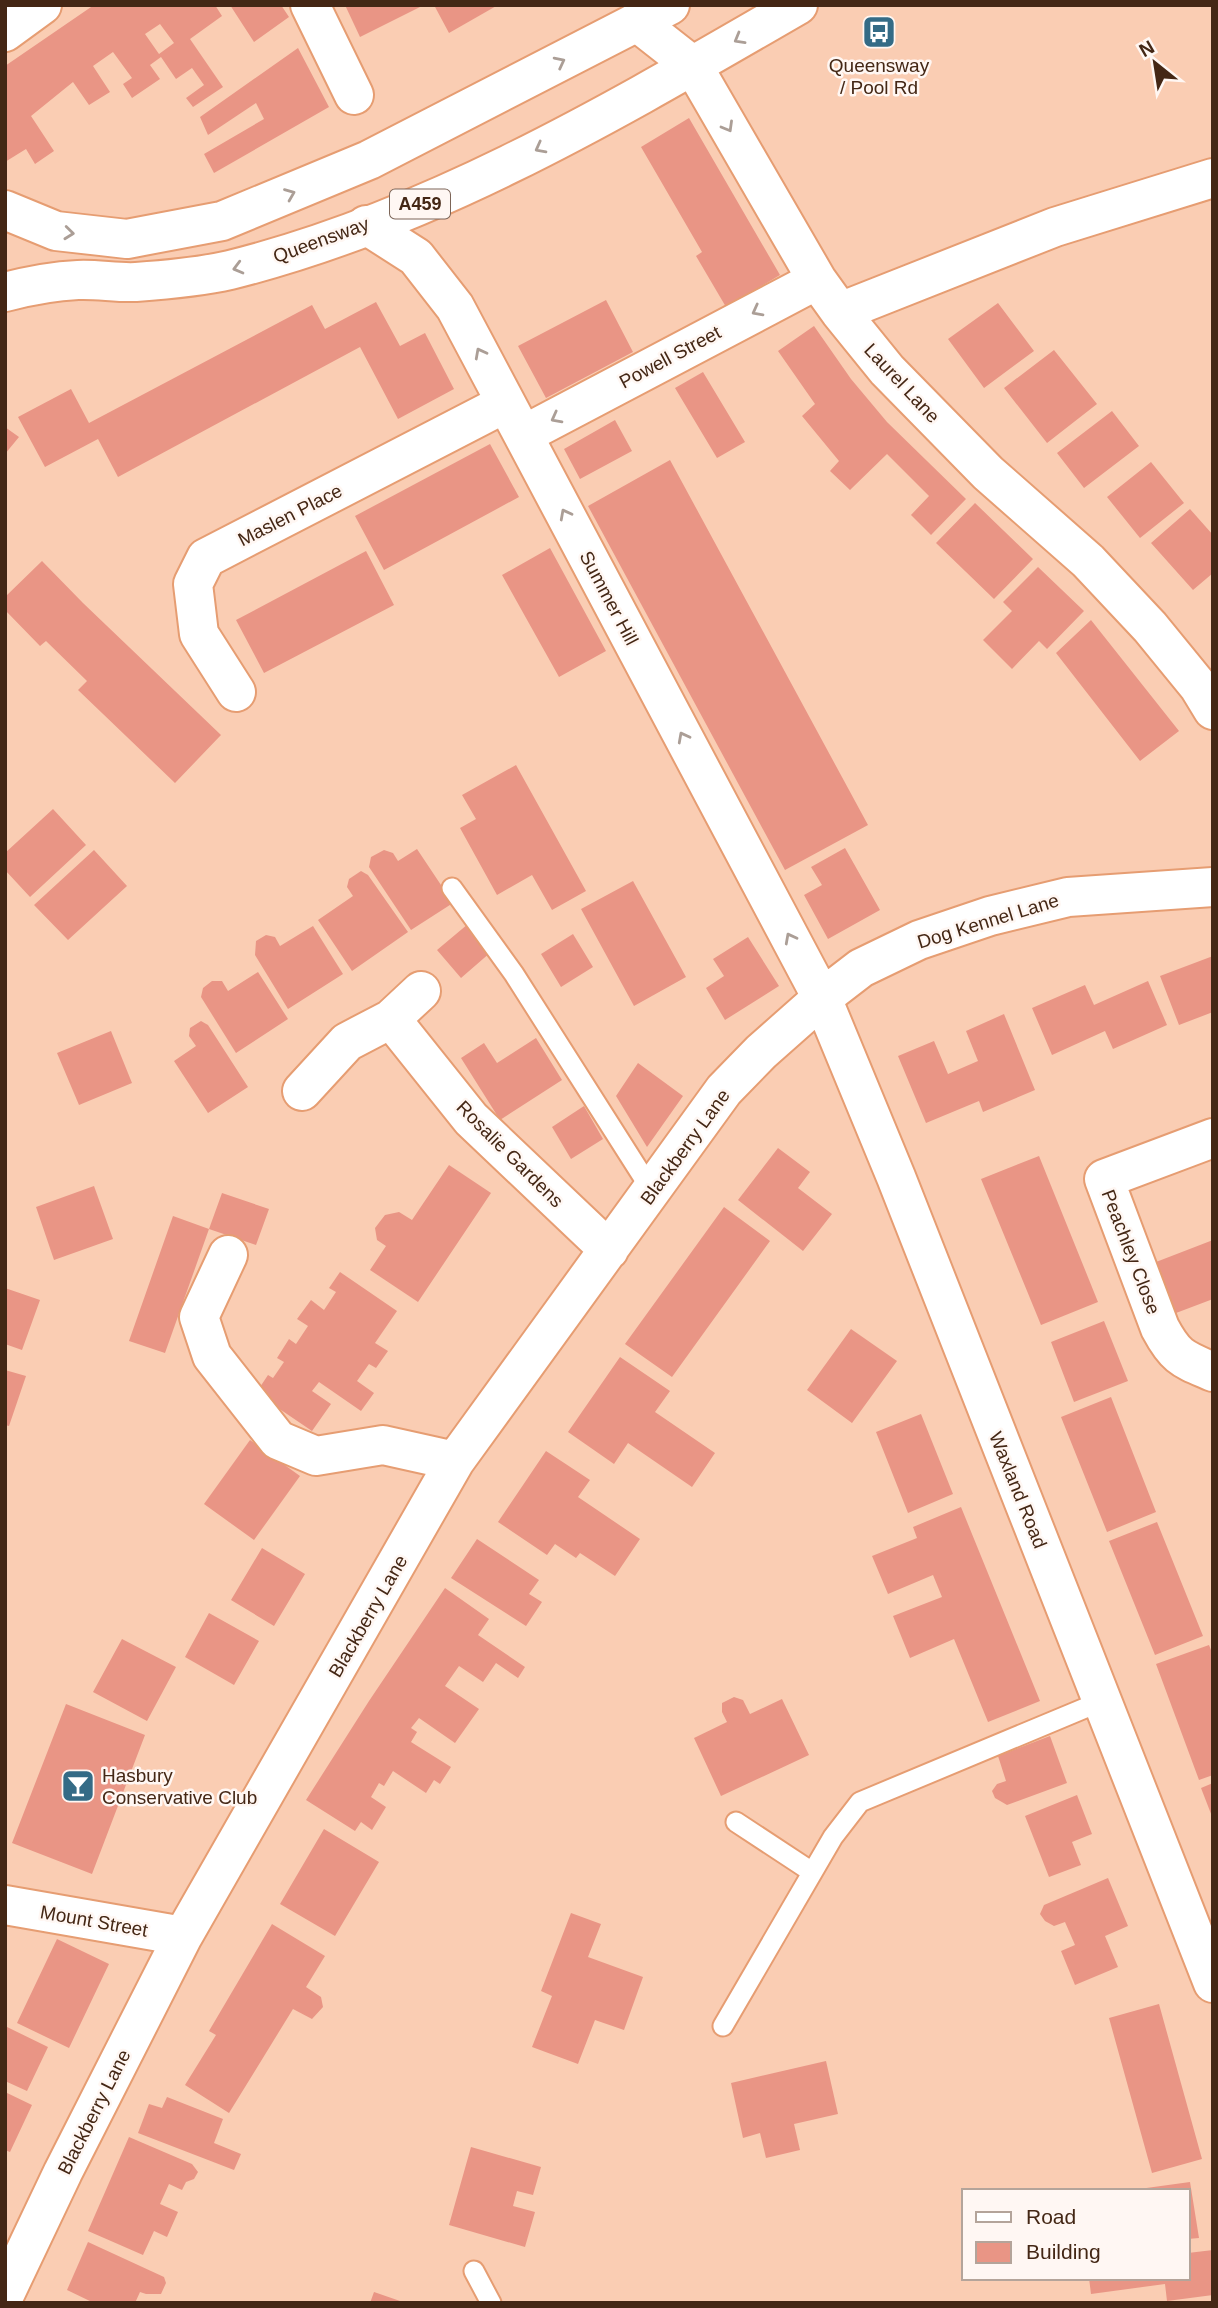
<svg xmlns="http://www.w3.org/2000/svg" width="1218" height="2308" font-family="Arial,sans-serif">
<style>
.building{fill:#e99585;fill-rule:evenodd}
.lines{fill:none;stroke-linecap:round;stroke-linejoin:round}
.lane-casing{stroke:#e69d72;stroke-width:23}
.street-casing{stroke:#e69d72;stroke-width:42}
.primary-casing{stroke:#e69d72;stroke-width:42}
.lane{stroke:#fff;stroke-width:19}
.street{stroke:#fff;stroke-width:38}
.primary{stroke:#fff;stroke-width:38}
.oneway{stroke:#ab9e96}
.labels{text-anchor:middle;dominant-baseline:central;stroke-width:5;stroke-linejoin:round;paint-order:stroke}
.shield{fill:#fff7f3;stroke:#7c6558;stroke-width:2}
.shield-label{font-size:18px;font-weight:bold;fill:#442715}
.poi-label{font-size:19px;fill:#442715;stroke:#fff7f3}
.street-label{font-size:19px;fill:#442715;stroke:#fff7f3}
</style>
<rect width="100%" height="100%" fill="#facdb3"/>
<!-- building -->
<path class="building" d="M94,5h121l7,11 -32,23 33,48 -30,20 -7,-9 18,-13 -12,-17 -16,11 -15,-22 -11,8 10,14 -28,19 -9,-14 9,-6 -19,-26 -20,14 17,26 -21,13 -16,-23 -42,34 23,35 -19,13 -9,-15 -21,13v-96zM160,24l14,19 -15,11 -14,-20z
M230,5h51l8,12 -35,25z
M345,5h79l-64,32z
M434,5h64l-49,28z
M298,48l31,59 -115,66 -10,-19 60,-35 -8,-16 -48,32 -8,-18z
M689,118l91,157 -54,32 -30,-51 6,-4 -61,-105z
M606,300l27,52 -87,46 -28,-52z
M376,302l24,44 25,-13 29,56 -56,30 -38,-72 -242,130 -20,-38 -53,28 -27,-50 53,-28 18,34 223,-118 13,24z
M998,303l36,48 -50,37 -36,-49z
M814,326l37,53 36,43 79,77 -35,36 -20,-20 18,-19 -42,-42 -37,36 -20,-19 9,-10 -37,-45 13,-12 -37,-53z
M1054,350l43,54 -50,39 -43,-55z
M703,372l42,70 -28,16 -42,-70z
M1112,411l27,35 -55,42 -27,-35z
M615,420l17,31 -52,28 -16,-30z
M5,427l14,10 -14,17z
M490,444l29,53 -135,73 -29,-54z
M670,460l198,365 -83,45 -197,-364z
M1151,462l33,41 -44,35 -33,-41z
M975,503l58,56 -39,40 -58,-56z
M1190,509l23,26v38l-20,17 -42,-47z
M550,548l56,103 -47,26 -57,-102z
M366,551l28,54 -130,68 -28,-53z
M42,561l41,42 138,132 -46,48 -97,-93 9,-9 -41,-40 -6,5 -35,-36v-13z
M1038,567l46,44 -37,38 -8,-8 -27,28 -29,-29 29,-29 -9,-9z
M1091,620l88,111 -39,30 -84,-108z
M516,765l70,126 -34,19 -20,-35 -35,20 -37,-67 16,-9 -14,-24z
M53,809l33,36 -56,52 -25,-27v-17z
M845,848l35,62 -52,29 -24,-44 18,-10 -11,-18z
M417,849l36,54 -42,27 -42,-63 2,-10 13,-7 9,3 5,8z
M94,850l33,36 -59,54 -34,-35z
M361,871l7,4 40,57 -56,39 -34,-51 35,-24 -6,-9 2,-8z
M633,881l53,96 -52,29 -53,-97z
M468,924l23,28 -30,26 -24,-28z
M313,926l30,48 -55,35 -33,-54 1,-14 10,-6 9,2 5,9z
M573,934l20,33 -32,20 -20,-33z
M748,937l31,49 -54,34 -19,-32 18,-12 -11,-17z
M1213,956v56l-34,13 -19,-49z
M258,972l30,47 -52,34 -35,-56 2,-9 9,-7h10l6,10z
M1148,981l19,44 -54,24 -8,-18 -53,24 -20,-47 53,-23 9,20z
M1004,1014l31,76 -52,22 -4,-11 -53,22 -28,-67 36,-15 14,33 30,-13 -12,-30z
M201,1021l7,4 40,62 -40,26 -34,-52 22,-15 -7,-10 1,-8z
M111,1031l21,52 -53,22 -22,-52z
M536,1038l26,42 -62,40 -39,-62 23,-15 13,20z
M638,1063l45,33 -36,51 -31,-51z
M584,1106l19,33 -32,20 -19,-32z
M778,1148l32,24 -12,16 34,26 -29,37 -65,-51z
M1039,1156l59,146 -57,23 -60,-146z
M449,1165l42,28 -73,109 -48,-32 16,-24 -9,-6 -2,-12 10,-13 14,-3 13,8z
M94,1186l19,53 -59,21 -18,-53z
M222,1193l47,16 -13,36 -47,-16z
M724,1207l46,34 -98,136 -47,-33z
M173,1216l36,13 -44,124 -36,-12z
M1213,1240v59l-37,14 -20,-51z
M340,1272l57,39 -22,32 13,8 -12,17 -7,-4 -12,17 17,12 -13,18 -42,-29 -7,9 19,13 -19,27 -56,-38 12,-18 5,3 11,-16 -7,-4 12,-19 7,5 12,-18 -11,-7 14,-19 13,10 12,-18 -7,-4z
M5,1288l35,12 -18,50 -17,-6z
M1104,1321l24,60 -54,21 -23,-60z
M851,1329l46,32 -45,62 -45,-33z
M620,1357l50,34 -15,21 60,41 -23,34 -64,-44 -14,21 -46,-32z
M5,1370l21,6 -17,50 -4,-1z
M1111,1397l45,115 -49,20 -46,-115z
M921,1414l32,80 -45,19 -32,-81z
M250,1440l50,36 -46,64 -50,-36z
M546,1451l44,29 -12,17 62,42 -25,37 -35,-23 -4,5 -21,-14 -8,11 -49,-33z
M961,1507l79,194 -52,21 -34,-83 -44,19 -17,-42 49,-19 -9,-22 -45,19 -16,-38 45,-18 -4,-11z
M1157,1522l46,114 -48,19 -46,-114z
M477,1539l62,41 -10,14 13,8 -16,24 -75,-48z
M262,1548l43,26 -31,52 -43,-26z
M445,1588l44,31 -11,16 47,32 -7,11 -22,-15 -13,19 -24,-16 -14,20 34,23 -24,34 -36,-25 -8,10 6,4 -6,10 40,25 -11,17 -6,-4 -8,13 -33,-22 -9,15 -5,-3 -8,14 15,10 -14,23 -11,-8 -6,9 -49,-31 63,-99z
M209,1613l50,28 -25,44 -49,-28z
M122,1639l54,28 -29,54 -54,-29z
M1209,1645l4,10v120l-14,5 -43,-116z
M734,1697l9,3 7,14 32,-15 27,56 -88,41 -27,-58 33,-16 -5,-10v-9z
M66,1704l79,31 -53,139 -80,-31z
M1050,1736l17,47 -60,22 -12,-7 -3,-7 5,-7 9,-3 -8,-25z
M1213,1783v36l-12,-31z
M1077,1795l15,39 -20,8 9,23 -32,12 -24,-61z
M324,1829l55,33 -44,74 -55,-32z
M1108,1878l20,48 -23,10 13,31 -43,18 -14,-34 14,-6 -10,-23 -11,4 -9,-5 -5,-7 4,-9z
M571,1913l30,11 -13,33 55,20 -19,53 -29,-10 -17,44 -46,-17 20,-51 -11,-5z
M272,1924l53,32 -19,31 15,10 2,10 -11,12 -19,-10 -64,104 -44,-28 31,-50 -7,-4z
M57,1939l52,25 -40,84 -52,-25z
M1159,2004l43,155 -50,14 -43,-155z
M5,2026l43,21 -21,44 -22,-10z
M826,2061l12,53 -44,10 6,26 -34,8 -6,-25 -17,5 -12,-55z
M5,2092l27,13 -22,47 -5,-2z
M167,2097l56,22 -9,24 27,11 -7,16 -96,-37 11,-29 13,4z
M129,2137l63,27 6,8 -4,7 -8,3 -4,8 -13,-6 -9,20 18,8 -11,25 -13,-6 -11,24 -55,-24z
M471,2147l70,20 -8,28 -16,-4 -4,15 22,6 -10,35 -76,-22z
M1190,2182l9,56 -11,1v-48l-49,-2z
M88,2242l76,35 2,6 -5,11h-15l-6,-2 -5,11h-41l-27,-13z
M1213,2250v45l-46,6 -2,-17 -74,10 -2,-16h99v-25z
M374,2292l29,10v1h-33z"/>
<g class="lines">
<defs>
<path id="lane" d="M452,888l62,86 138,217
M736,1822l76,50
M723,2026l110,-189 27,-35 242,-101
M474,2271l17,32"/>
<path id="street" d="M310,5l44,90
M637,22l56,44 124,214 23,32 47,58 101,103 100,88 62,66 49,60 14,23
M5,32l37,-27
M366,225l50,32 39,50 367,691 74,179 317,806
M840,312l215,-85 158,-49
M523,435l294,-155
M236,692l-37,-58 -6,-50 13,-26 300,-155
M391,1019l80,100 138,131
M302,1091l45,-49 44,-23 30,-28
M1213,1138l-109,41 56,149c16,30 23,31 53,44
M228,1255l-29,62 13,39 66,84 38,16 67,-11 72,16
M5,1905l178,31
M5,2294l58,-122 120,-236 272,-475 269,-371 37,-38 61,-54 39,-30 58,-28 71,-24 78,-19 145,-10"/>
<path id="primary" d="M5,210l51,21 71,8 95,-18 147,-61 301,-155
M5,292c23,-6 49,-11 73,-12 19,-1 39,3 58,2 28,-2 68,-6 94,-12 204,-51 388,-161 568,-265"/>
</defs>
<!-- lane casing -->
<use href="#lane" class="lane-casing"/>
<!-- street casing -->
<use href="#street" class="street-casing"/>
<!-- primary casing -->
<use href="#primary" class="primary-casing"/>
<!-- lane -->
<use href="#lane" class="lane"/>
<!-- street -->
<use href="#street" class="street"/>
<!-- primary -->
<use href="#primary" class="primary"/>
</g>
<!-- one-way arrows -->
<defs><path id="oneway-chevron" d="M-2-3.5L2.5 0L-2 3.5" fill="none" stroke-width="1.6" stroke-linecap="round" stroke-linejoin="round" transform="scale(1.75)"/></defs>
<g class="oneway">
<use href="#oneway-chevron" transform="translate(739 39) rotate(150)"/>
<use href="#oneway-chevron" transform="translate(560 62) rotate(-27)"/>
<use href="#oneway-chevron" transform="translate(728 127) rotate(60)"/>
<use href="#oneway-chevron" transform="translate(540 148) rotate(152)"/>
<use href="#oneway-chevron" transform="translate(290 194) rotate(-22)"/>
<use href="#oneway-chevron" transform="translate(69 233) rotate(6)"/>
<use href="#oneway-chevron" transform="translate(238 268) rotate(165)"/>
<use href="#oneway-chevron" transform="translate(757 311) rotate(152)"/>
<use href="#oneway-chevron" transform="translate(480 353) rotate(-118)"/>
<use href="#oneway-chevron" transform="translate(556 418) rotate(152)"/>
<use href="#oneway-chevron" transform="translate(565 514) rotate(-118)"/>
<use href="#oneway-chevron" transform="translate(683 737) rotate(-118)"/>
<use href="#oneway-chevron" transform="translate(790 938) rotate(-118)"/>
</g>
<!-- icons -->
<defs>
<symbol id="bus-square" viewBox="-11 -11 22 22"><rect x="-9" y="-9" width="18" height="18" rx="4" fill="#346b86" stroke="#fff7f3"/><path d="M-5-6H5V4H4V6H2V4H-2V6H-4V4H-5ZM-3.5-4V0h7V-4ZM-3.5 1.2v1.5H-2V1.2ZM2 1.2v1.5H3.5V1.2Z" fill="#fff"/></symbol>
<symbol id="bar-square" viewBox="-11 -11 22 22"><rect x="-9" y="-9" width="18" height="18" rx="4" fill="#346b86" stroke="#fff7f3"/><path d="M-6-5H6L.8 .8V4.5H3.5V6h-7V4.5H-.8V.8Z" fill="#fff"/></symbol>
</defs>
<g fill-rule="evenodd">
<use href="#bus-square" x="860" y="13" width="38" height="38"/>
<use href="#bar-square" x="59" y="1767" width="38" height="38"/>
</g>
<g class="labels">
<!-- shield labels -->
<rect class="shield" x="390" y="189.5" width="60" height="29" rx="5"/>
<g class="shield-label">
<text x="420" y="204">A459</text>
</g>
<!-- poi labels -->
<g class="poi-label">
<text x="879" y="65">Queensway<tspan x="879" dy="22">/ Pool Rd</tspan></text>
<text x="102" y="1775" text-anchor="start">Hasbury<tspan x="102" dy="22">Conservative Club</tspan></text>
</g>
<!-- street labels -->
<g class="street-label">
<text transform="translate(321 240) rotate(-20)">Queensway</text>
<text transform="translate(670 357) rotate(-28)">Powell Street</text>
<text transform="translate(902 383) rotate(47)">Laurel Lane</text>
<text transform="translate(290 515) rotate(-27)">Maslen Place</text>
<text transform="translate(609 598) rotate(62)">Summer Hill</text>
<text transform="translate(988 921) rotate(-17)">Dog Kennel Lane</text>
<text transform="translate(685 1147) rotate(-54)">Blackberry Lane</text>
<text transform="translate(510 1154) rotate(45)">Rosalie Gardens</text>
<text transform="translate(1131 1252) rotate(69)">Peachley Close</text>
<text transform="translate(1018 1490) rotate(68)">Waxland Road</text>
<text transform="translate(368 1616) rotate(-60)">Blackberry Lane</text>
<text transform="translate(94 1921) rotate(10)">Mount Street</text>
<text transform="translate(94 2112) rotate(-63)">Blackberry Lane</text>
</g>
</g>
<!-- border -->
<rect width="1218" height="2308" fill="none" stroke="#442715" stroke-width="14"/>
<!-- legend -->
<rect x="962" y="2189" width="228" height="91" fill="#fff7f3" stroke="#b4a49a" stroke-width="2"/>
<rect x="976" y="2212" width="35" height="10" fill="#ffffff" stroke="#b4a49a" stroke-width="2"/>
<text x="1026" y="2224" font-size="21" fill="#442715">Road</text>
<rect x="976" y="2242" width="35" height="21" fill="#e99585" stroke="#b4a49a" stroke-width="2"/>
<text x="1026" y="2259" font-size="21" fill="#442715">Building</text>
<!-- north arrow -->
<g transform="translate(1155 63) rotate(330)" stroke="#fff7f3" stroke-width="5" paint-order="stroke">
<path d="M0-5L12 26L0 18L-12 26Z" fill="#442715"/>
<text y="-10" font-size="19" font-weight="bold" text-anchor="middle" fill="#442715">N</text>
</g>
</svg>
